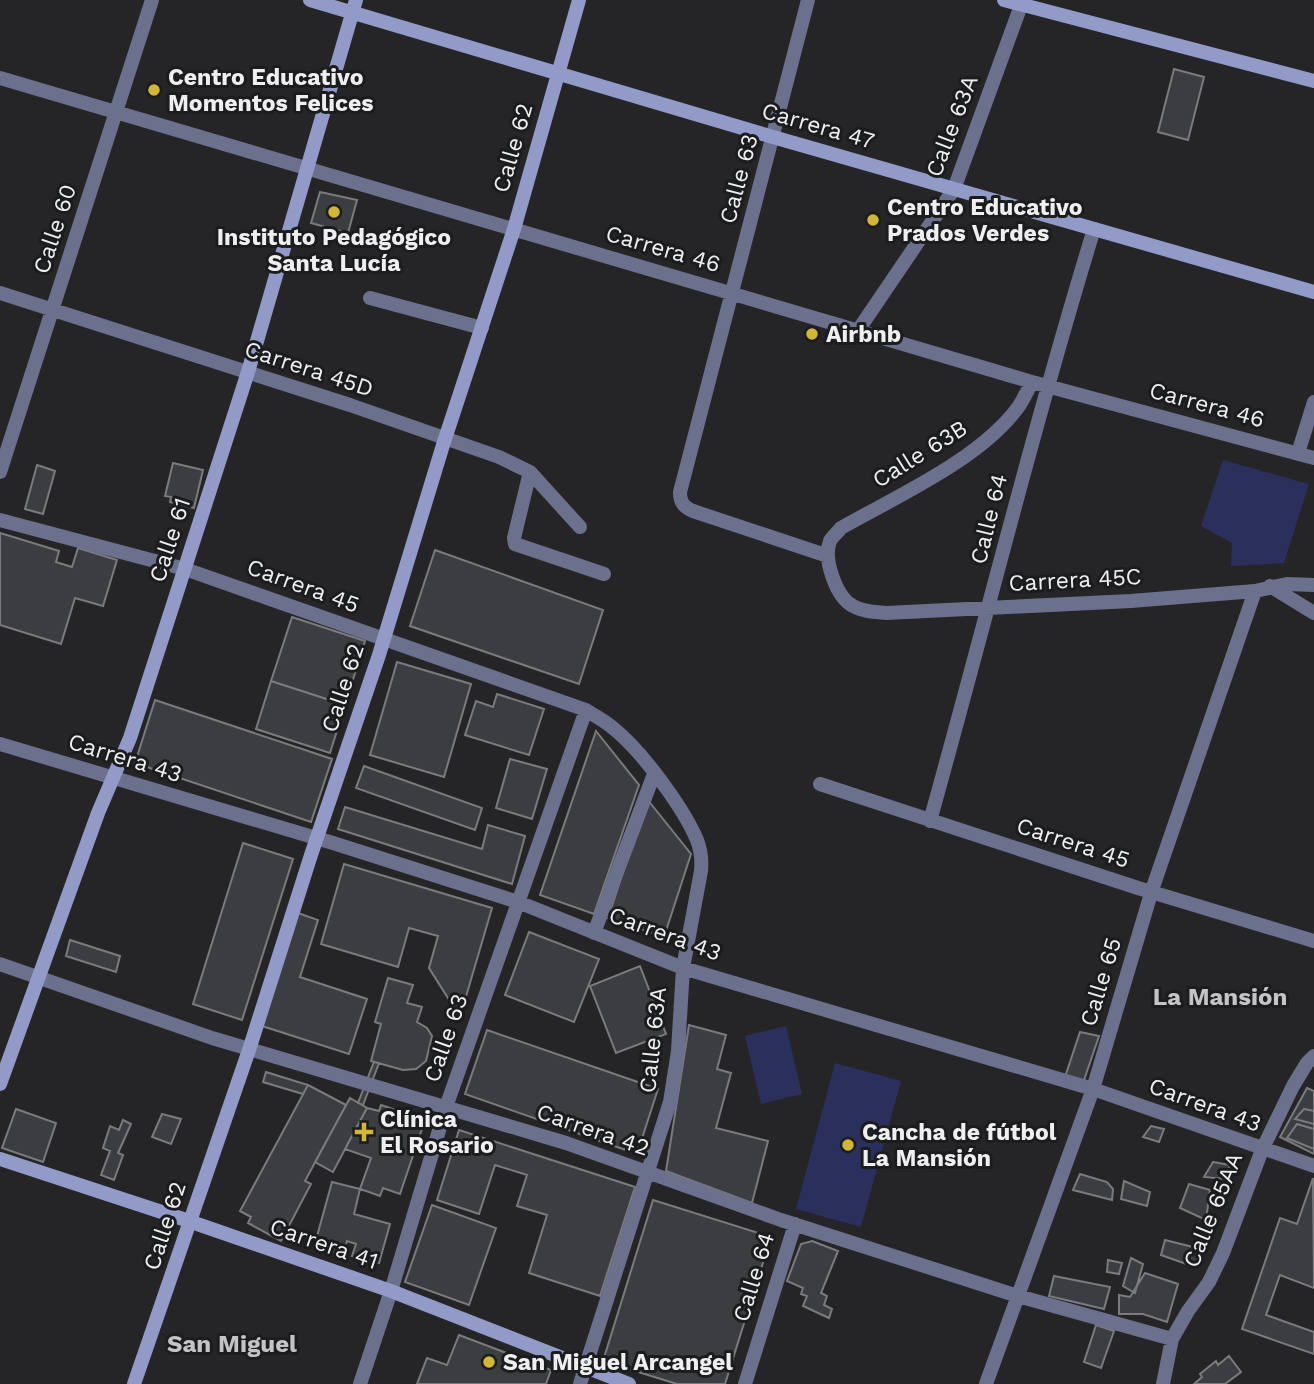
<svg xmlns="http://www.w3.org/2000/svg" width="1314" height="1384" font-family="'Work Sans',sans-serif">
<style>
.green{fill:#2a2f5b}
.building{fill:#3c3d40;stroke:#7a7b7e;stroke-width:2}
.lines{fill:none;stroke-linecap:round;stroke-linejoin:round}
.street{stroke:#6b718c;stroke-width:14}
.secondary{stroke:#929bc8;stroke-width:14}
.poi-dot{fill:#d3b635;stroke:#1b1c1e;stroke-width:2.5}
.labels{text-anchor:middle;dominant-baseline:central;stroke-width:6;stroke-linejoin:round;paint-order:stroke}
.poi-label{font-size:23px;font-weight:bold;fill:#efeff1;stroke:#1b1c1e;text-anchor:start}
.street-label{font-size:23px;fill:#efeff1;stroke:#1b1c1e}
.neighbourhood-label{font-size:24px;font-weight:bold;fill:#c4c4c8;stroke:#1b1c1e}
</style>
<rect width="100%" height="100%" fill="#252528"/>
<!-- green -->
<path class="green" d="M1223,460l86,24 -25,79 -53,3 1,-23 -31,-17z
M786,1026l16,68 -41,10 -16,-68z
M835,1063l66,18 -40,146 -65,-18z"/>
<!-- building -->
<path class="building" d="M1174,69l30,8 -16,63 -30,-8z
M320,192l37,8 -9,33 -37,-10z
M173,463l30,7 -9,38 -24,-6 1,-5 -6,-1z
M37,465l18,6 -12,43 -18,-5z
M0,533l59,18 -3,11 16,5 6,-19 39,12 -14,46 -28,-8 -14,46 -61,-19z
M435,550l168,60 -24,74 -169,-58z
M292,617l73,24 -20,64 -74,-24z
M397,662l74,22 -27,93 -74,-22z
M271,681l74,24 -15,48 -74,-24z
M497,694l47,15 -15,46 -64,-20 11,-34 17,6z
M155,700l177,59 -21,63 -176,-59z
M596,731l43,54 -45,129 -54,-19z
M510,759l37,10 -15,50 -36,-11z
M364,766l118,42 -7,22 -119,-42z
M647,799l44,55 -27,83 -56,-19z
M345,807l137,42 6,-24 37,11 -13,48 -174,-55z
M243,843l50,16 -51,161 -49,-16z
M344,864l148,44 -32,109 -31,-49 9,-32 -29,-8 -11,39 -77,-23z
M298,913l20,7 -18,57 67,22 -18,55 -87,-28z
M529,932l70,27 -25,63 -69,-27z
M70,940l50,16 -4,16 -50,-16z
M640,966l26,68 -50,19 -26,-67z
M388,978l25,7 -6,18 15,4 -5,15 10,6 5,8 -6,25 -10,8 -13,1 -32,-9 10,-37 -6,-2z
M689,1025l37,10 -9,34 14,4 -15,55 52,13 -16,62 -86,-32z
M487,1030l171,59 -21,65 -172,-60z
M1080,1032l19,4 -16,47 -18,-6z
M374,1062l5,1 -16,42 -5,-2z
M266,1072l42,13 -5,9 -40,-12z
M308,1085l38,20 -41,76 6,3 -30,57 -33,-18 3,-6 -11,-6z
M1307,1088l7,3v63l-34,-17z
M350,1098l17,10 -34,64 -18,-10z
M381,1105l44,15 -25,74 -17,-6 -3,8 -20,-7 11,-31 -26,-9 22,-41 12,3z
M16,1109l40,14 -13,39 -41,-14z
M1304,1109l10,2v13l-19,-5z
M162,1114l19,5 -10,25 -19,-7z
M123,1120l8,4 -13,29 5,2 -9,25 -13,-5 9,-24 -7,-3 7,-22 9,4z
M1297,1124l17,5v20l-27,-11z
M1151,1126l13,3 -5,13 -16,-5z
M459,1130l176,57 -35,109 -71,-23 18,-58 -30,-9 10,-31 -32,-10 -16,49 -42,-14z
M1213,1162l17,3 -5,14 -21,-2z
M1080,1174l27,8 6,7 -1,11 -39,-10z
M1313,1178l1,110 -34,-13 -14,40 48,17v22l-72,-25 38,-111 17,6z
M1124,1181l26,11 -3,14 -26,-7z
M332,1182l28,7 -6,25 36,10 -11,39 -27,-7 4,-12 -9,-3 -4,14 -29,-8z
M1189,1184l21,6 -4,30 -26,-12z
M653,1200l118,37 -46,147h-48l-74,-23z
M432,1205l64,23 -27,77 -64,-23z
M1165,1240l36,9 -6,18 -34,-12z
M812,1241l26,10 -17,42 6,3 -3,9 8,4 -3,9 -26,-12 4,-10 -6,-2 2,-6 -16,-7 14,-37z
M1131,1258l12,6 -8,29 -12,-7z
M1108,1260l14,3 -3,11 -12,-2z
M1145,1273l33,11 -11,38 -24,-8h-24v-19l11,2z
M1054,1276l56,11 -6,22 -55,-13z
M1096,1325l18,6 -13,37 -17,-6z
M459,1335l92,35 -5,14h-129l10,-26 20,7z
M1229,1356l12,16 -16,12h-31l8,-7 -2,-3 16,-13 2,4z"/>
<g class="lines">
<!-- street -->
<path class="street" d="M808,0l-128,492c0,11 4,15 13,19l135,45
M0,78l1032,304 282,76
M0,293l350,112 149,52 31,15 50,55
M370,298l112,30
M859,329l95,-140 69,-189
M1032,382c-4,8 -8,16 -13,24 -38,53 -122,90 -178,122 -3,4 -9,9 -11,13 -7,18 6,56 23,65 10,6 22,6 33,7l245,-12 124,-10 32,-7 27,1
M1298,453l16,-51
M0,472l152,-472
M530,472l-16,66 1,6 89,30
M0,520l185,49 401,141c9,6 19,11 27,18 28,22 70,79 84,112 4,10 5,20 4,31l-18,97 -5,83 -8,51 -90,282
M1270,586l44,27
M0,744l333,99 185,59 165,66 410,121 221,77
M820,784l318,104 176,53
M930,821c55,-197 104,-396 164,-592
M594,933l60,-159
M0,964l212,74 354,105 215,77 237,76 154,43
M360,1384l31,-93 55,-184 140,-397
M745,1384l50,-160
M986,1384l107,-295 59,-199 103,-299
M1163,1384l9,-45 16,-28 21,-29 14,-29 39,-103 31,-64 14,-23 7,-7"/>
<!-- secondary -->
<path class="secondary" d="M310,0l463,137 541,155
M1004,0l310,81
M0,1084l98,-271 32,-75 118,-366 108,-372
M0,1159l180,59 211,73 238,93
M134,1384l115,-334 62,-195 68,-200 64,-210 71,-216 65,-229"/>
</g>
<!-- markers -->
<g class="poi-dot">
<circle cx="154" cy="90" r="7"/>
<circle cx="334" cy="212" r="7"/>
<circle cx="873" cy="220" r="7"/>
<circle cx="812" cy="334" r="7"/>
<path d="M360.5 1121.5h7v7h7v7h-7v7h-7v-7h-7v-7h7z"/>
<circle cx="848" cy="1145" r="7"/>
<circle cx="489" cy="1362" r="7"/>
</g>
<g class="labels">
<!-- poi labels -->
<g class="poi-label">
<text x="168" y="77">Centro Educativo<tspan x="168" dy="26">Momentos Felices</tspan></text>
<text x="887" y="207">Centro Educativo<tspan x="887" dy="26">Prados Verdes</tspan></text>
<text x="334" y="237" text-anchor="middle">Instituto Pedagógico<tspan x="334" dy="26">Santa Lucía</tspan></text>
<text x="826" y="334">Airbnb</text>
<text x="380" y="1119">Clínica<tspan x="380" dy="26">El Rosario</tspan></text>
<text x="862" y="1132">Cancha de fútbol<tspan x="862" dy="26">La Mansión</tspan></text>
<text x="503" y="1362">San Miguel Arcangel</text>
</g>
<!-- street labels -->
<g class="street-label">
<text transform="translate(818 126) rotate(16)">Carrera 47</text>
<text transform="translate(952 126) rotate(-69)">Calle 63A</text>
<text transform="translate(513 148) rotate(-74)">Calle 62</text>
<text transform="translate(739 179) rotate(-75)">Calle 63</text>
<text transform="translate(55 229) rotate(-72)">Calle 60</text>
<text transform="translate(663 249) rotate(16)">Carrera 46</text>
<text transform="translate(309 369) rotate(18)">Carrera 45D</text>
<text transform="translate(1207 405) rotate(15)">Carrera 46</text>
<text transform="translate(920 454) rotate(-32)">Calle 63B</text>
<text transform="translate(989 519) rotate(-76)">Calle 64</text>
<text transform="translate(170 540) rotate(-72)">Calle 61</text>
<text transform="translate(1075 580) rotate(-3)">Carrera 45C</text>
<text transform="translate(303 586) rotate(20)">Carrera 45</text>
<text transform="translate(343 688) rotate(-72)">Calle 62</text>
<text transform="translate(125 758) rotate(17)">Carrera 43</text>
<text transform="translate(1073 843) rotate(18)">Carrera 45</text>
<text transform="translate(665 934) rotate(20)">Carrera 43</text>
<text transform="translate(1101 982) rotate(-73)">Calle 65</text>
<text transform="translate(446 1038) rotate(-71)">Calle 63</text>
<text transform="translate(653 1040) rotate(-84)">Calle 63A</text>
<text transform="translate(1205 1105) rotate(20)">Carrera 43</text>
<text transform="translate(593 1130) rotate(19)">Carrera 42</text>
<text transform="translate(1213 1210) rotate(-68)">Calle 65AA</text>
<text transform="translate(165 1226) rotate(-72)">Calle 62</text>
<text transform="translate(324 1244) rotate(19)">Carrera 41</text>
<text transform="translate(754 1277) rotate(-73)">Calle 64</text>
</g>
<!-- neighbourhood labels -->
<g class="neighbourhood-label">
<text x="1220" y="997">La Mansión</text>
<text x="232" y="1344">San Miguel</text>
</g>
</g>
</svg>
